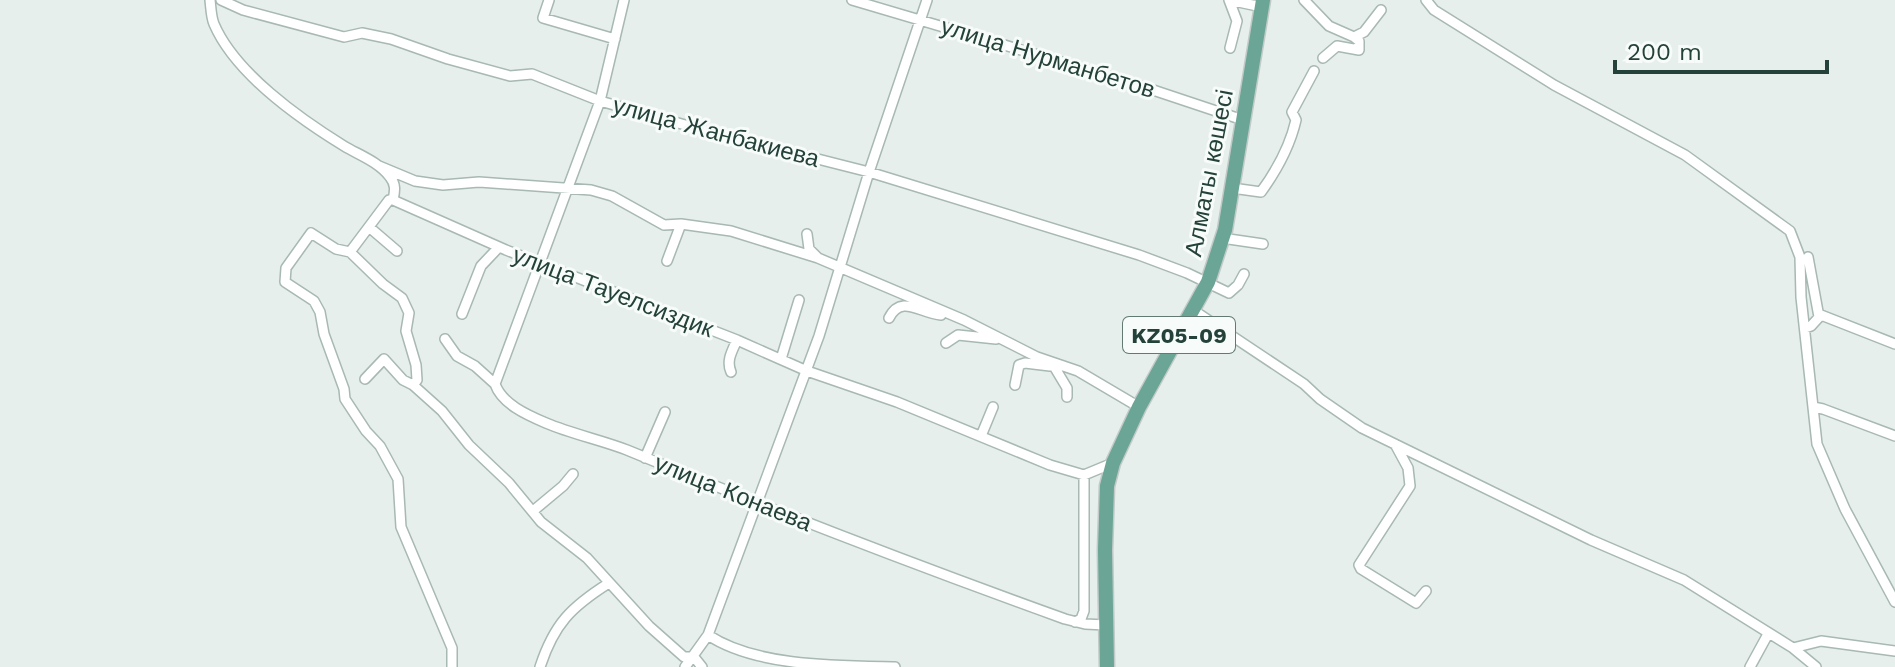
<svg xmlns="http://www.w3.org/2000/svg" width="1895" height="667" font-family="'Work Sans',sans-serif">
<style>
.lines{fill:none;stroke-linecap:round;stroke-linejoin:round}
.street-casing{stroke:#a8b8b2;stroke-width:12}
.primary-casing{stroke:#c2cac8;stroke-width:17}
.street{stroke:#fff;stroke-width:9}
.primary{stroke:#6aa596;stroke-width:14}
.labels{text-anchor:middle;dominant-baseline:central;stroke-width:6;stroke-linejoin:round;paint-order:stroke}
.shield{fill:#f7fbf9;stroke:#637a73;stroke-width:2}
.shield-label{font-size:22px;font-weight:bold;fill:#24423a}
.street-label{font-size:24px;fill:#24423a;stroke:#f7fbf9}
</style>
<rect width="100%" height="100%" fill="#e6efeb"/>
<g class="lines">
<defs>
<path id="street" d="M210,0c1,8 1,17 4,24 21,49 86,95 130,122 15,9 35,16 46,31 6,7 5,14 3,23
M221,0l22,10 101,27 18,-4 29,6 57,20 62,17 22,-2 68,27 103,29 166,42 270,83 48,18 42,20 9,-8 6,-11
M549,0l-6,18 72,21
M624,0l-24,101 -105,283c7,20 32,31 51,39 26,11 55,17 81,27 145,60 291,116 438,169l20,5 21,1
M852,0l274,81 117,39
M1304,0l25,26 25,11 10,-5 17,-22
M1426,0l8,10 120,75 131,70 105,76 10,26 1,40 16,147 28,65 50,93
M1230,48l7,-27 -8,-21 33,7
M1323,58l14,-12 22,4v-9l-5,-4
M379,166l36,15 28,4 36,-3 112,8 21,6 52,29 17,-1 50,7 87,27
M1232,188l29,4c16,-22 29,-46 35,-72l-4,-8 22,-41
M369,227l28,24
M807,234l2,15 9,9 146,62 73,37 41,14 61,36
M1222,238l41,6
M350,252l-14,-3 -25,-16 -25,35 -1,14 29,19 6,11 4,22 20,55 1,10 21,32 14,15 18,33 3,48 51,121v19
M1808,257l11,60
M667,261l14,-37
M1193,310l111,74 16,15 42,29 229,112 93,40 109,68 28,-7 74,10
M462,314l19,-48 18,-19
M889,318c12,-24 31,-5 52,-3
M1805,328l6,-2 10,-11 74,29
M445,339l12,17 18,10 20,18
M946,343l12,-8 38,4
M781,359l18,-59
M731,372c-5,-11 1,-21 6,-32
M365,379l19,-20 19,21 10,5 4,-5 -1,-15 -10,-34 3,-18 -7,-15 -19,-14 -33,-32 39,-52h4l113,50 231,90 70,31 90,31 153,63 34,10 29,-12
M413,385l29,26 27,34 40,38 32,39 46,36 62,68 35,31h10l8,10
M1015,385l4,-20 6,-2 25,3 2,-3 15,25v9
M1813,407l10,2 72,27
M981,436l12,-29
M1395,444l13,24 2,18 -51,79 2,4 55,34 10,-12
M645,458l20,-46
M533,511l30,-25 10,-12
M1075,622l6,-3 3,-8v-136
M708,635c48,32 131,31 187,32
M1793,648l23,19
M540,667c14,-43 31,-60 69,-84
M685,667l23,-32 111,-299 50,-164 58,-172
M1750,667l18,-33"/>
<path id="primary" d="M1107,667l-2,-117 2,-64 6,-23 26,-56 69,-125 17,-52 38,-230"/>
</defs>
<!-- street casing -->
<use href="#street" class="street-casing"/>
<!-- primary casing -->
<use href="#primary" class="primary-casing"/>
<!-- street -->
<use href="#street" class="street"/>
<!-- primary -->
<use href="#primary" class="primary"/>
</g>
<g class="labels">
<!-- shield labels -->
<rect class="shield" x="1123" y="317" width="112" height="36" rx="6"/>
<g class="shield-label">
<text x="1179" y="335">KZ05-09</text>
</g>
<!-- street labels -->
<g class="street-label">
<text transform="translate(1048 58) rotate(17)">улица Нурманбетов</text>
<text transform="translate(716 132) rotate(15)">улица Жанбакиева</text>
<text transform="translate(1209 173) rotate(-79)">Алматы көшесі</text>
<text transform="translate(613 292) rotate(21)">улица Тауелсиздик</text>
<text transform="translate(733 493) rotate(22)">улица Конаева</text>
</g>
</g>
<!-- scale -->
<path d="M1615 60v12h212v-12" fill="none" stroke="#24423a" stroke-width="4"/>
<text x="1627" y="60" font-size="24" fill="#24423a" stroke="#f7fbf9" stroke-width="6" paint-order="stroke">200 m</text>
</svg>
